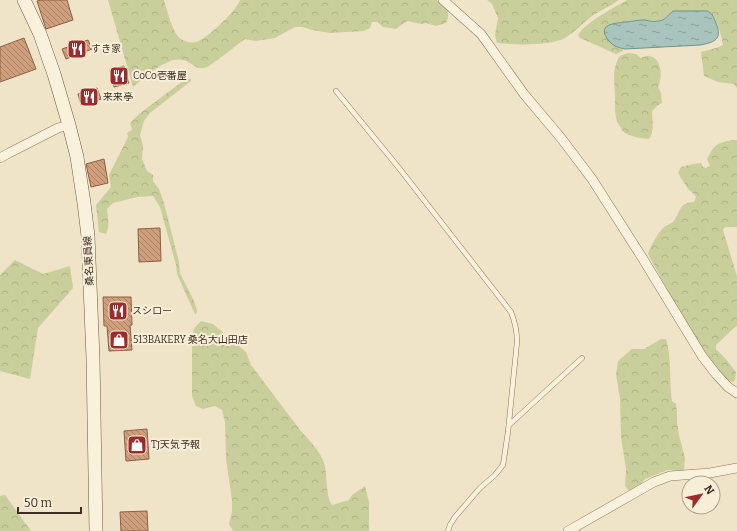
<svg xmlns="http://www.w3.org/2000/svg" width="737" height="531" font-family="Bitter,'Noto Sans JP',serif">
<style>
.forest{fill:url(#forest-crowns)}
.water{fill:url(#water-ripples);stroke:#6f938a}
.building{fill:url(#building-back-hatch);stroke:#8d5f41}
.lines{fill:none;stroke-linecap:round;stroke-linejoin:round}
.service-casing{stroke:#8d765c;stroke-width:5.5}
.minor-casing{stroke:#8d765c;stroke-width:10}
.secondary-casing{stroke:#6f573f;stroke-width:14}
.service{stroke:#faf1dc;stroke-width:4.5}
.minor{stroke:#faf1dc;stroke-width:9}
.secondary{stroke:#faf1dc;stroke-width:13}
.labels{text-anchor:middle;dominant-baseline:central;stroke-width:4;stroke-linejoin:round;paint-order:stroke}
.poi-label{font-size:10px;fill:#3d2e20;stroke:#f7eed8;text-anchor:start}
.street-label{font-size:10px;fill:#3d2e20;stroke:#f7eed8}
</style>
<defs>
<pattern id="forest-crowns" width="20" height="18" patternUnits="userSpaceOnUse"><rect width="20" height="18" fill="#c9cf9b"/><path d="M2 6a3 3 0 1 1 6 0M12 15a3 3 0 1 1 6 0" fill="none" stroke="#aeb285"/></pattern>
<pattern id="water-ripples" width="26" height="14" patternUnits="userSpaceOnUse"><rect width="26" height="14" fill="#a9c4bc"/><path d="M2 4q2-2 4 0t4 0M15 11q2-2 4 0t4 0" fill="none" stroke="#8ba098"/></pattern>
<pattern id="building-back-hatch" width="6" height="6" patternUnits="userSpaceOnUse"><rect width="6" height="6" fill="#cf9f7d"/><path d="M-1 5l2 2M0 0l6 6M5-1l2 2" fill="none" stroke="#a98266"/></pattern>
</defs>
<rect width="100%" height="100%" fill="#f0e4c8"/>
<!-- forest -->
<path class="forest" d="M108,0h56c3,10 9,34 17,39 4,3 10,4 15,3 10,-2 42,-33 44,-42h197l11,9v9l-2,5 -10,3 -10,-3 -5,1 -14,-3 -11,8 -13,-2 -6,-5h-5l-2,6 -6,3 -34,2 -18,-3 -10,-3h-7l-20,11 -20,3 -10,-2c-6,4 -35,28 -40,29 -10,2 -13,-6 -22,-8 -16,-4 -39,18 -50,27z
M487,0h132c-8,6 -18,10 -27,16 -9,7 -17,16 -27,22 -15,8 -51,7 -68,5l-2,-8 3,-17 -6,-14z
M627,0h110v88l-3,-4 -16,-2 -14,-6 -3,-24 15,-4 7,-3c-1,-9 -7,-30 -16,-34h-34l-9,9 -3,1 -16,-1 -31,3 -9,11c4,9 10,12 18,16v1l-7,3 -36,-16 -2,-3c9,-14 34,-26 49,-35z
M629,53l7,1 5,4c2,-1 4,-2 6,-2 15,-1 16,22 11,31l3,6 1,10 -5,3 -5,5c0,10 3,20 -3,28 -6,0 -20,-3 -24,-6 -2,-1 -3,-3 -4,-5 -7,-10 -6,-18 -6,-29 0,-13 -3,-26 2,-38 2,-6 6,-7 12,-8z
M187,78l4,1v2l-41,32 -6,8 -4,14 3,11 -1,13 5,12 6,4v6l6,8 5,14 15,59 1,11 14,28 3,9 -1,5 -2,-3 -4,-9 -13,-29 -1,-9 -16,-58 -7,-11 -16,1 -24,6 -6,6c1,8 3,18 -1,25l-7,-2 -3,-27 15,-18 -2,-12 19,-38 -1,-4 5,-3 -2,-7 9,-9z
M733,140h4v87h-12l-2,3 14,46v50l-3,2 -18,17v4l9,9 11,14 -1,8 -2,2 -5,-2 -15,-12 -20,-30 -45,-84c2,-7 11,-23 16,-27 3,-2 6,-3 9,-5 8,-10 5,-19 21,-20l2,-5c-2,-3 -4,-5 -7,-7 -4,-5 -8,-12 -11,-17l3,-6 12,-3 8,-1 2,4 3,1 4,-2 -3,-7c8,-15 9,-16 26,-19z
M15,260l28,14 27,-8 3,22 -35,40 -8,51 -30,-8v-96z
M201,321l12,3 33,28 5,13c17,22 33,44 50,66 8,9 17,18 22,29 6,15 1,32 9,45l17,-5 3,-5 13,-9 4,16v29h-136l-4,-7 3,-13v-11l-6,-41 -1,-37 -3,-12 -7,-4 -12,3 -7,-3 -4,-10v-59l2,-9z
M661,339h5c6,21 3,41 6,62l4,3 1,8v10l2,13 6,23 -1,13 -17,-1 -22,9 -4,5 -12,7 -4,-5 1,-17 -5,-32 -1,-38 -4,-25 2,-13 14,-12h12z
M5,495l26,36h-31v-35z"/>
<!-- water -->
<path class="water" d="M673,11h34c5,2 6,5 8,10 8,17 2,21 -15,24l-75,4c-6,-1 -12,-3 -16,-8 -14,-17 6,-18 18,-19 6,-1 12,-2 18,-2 5,1 9,2 13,1 7,0 10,-6 15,-10z"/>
<!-- building -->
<path class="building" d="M41,0h26l6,20 -27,9 -9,-28z
M24,38l12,31 -36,13v-35z
M88,40l4,9 -26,10 -4,-10z
M124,66l5,17 -15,4 -4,-17z
M97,88l4,11 -20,6 -3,-11z
M104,159l4,24 -17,4 -5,-23z
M160,228l1,33 -22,1 -1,-33z
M103,297h28l1,28h-2l2,25 -23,1 -2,-25h-3z
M147,429l2,30 -23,2 -2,-30z
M147,511l1,20h-27l-1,-19z"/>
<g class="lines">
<defs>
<path id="service" d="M336,91l63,77 112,144c4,10 6,19 6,30l-9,90 -5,33 -8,10 -15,13 -25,29 -5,8 -2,6
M509,425l73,-67"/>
<path id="minor" d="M443,0l38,34 43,60 37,44 31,41 51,80 59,97 14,18 12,13 9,6
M0,158l9,-5 49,-25 11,-3
M568,531l86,-49 16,-6 40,-3 27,-5"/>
<path id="secondary" d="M24,0l16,34 14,40 15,51 8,32 7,46 4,33 5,122 3,173"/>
</defs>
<!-- service casing -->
<use href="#service" class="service-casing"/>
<!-- minor casing -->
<use href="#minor" class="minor-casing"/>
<!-- secondary casing -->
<use href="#secondary" class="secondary-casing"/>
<!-- service -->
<use href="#service" class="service"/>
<!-- minor -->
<use href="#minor" class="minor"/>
<!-- secondary -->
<use href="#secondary" class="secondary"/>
</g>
<!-- icons -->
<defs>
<symbol id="restaurant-square" viewBox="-11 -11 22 22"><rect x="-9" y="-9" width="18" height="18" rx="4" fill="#9e2a2b" stroke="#f7eed8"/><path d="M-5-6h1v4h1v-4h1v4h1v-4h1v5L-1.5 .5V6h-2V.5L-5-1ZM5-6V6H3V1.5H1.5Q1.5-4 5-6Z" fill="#fff"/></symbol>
<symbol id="shop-square" viewBox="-11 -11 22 22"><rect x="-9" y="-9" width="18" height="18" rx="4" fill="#9e2a2b" stroke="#f7eed8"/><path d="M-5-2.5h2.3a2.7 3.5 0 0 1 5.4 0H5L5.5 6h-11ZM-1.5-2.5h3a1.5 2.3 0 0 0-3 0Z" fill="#fff"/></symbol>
</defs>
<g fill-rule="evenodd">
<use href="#restaurant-square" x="66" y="38" width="22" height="22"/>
<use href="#restaurant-square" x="108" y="65" width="22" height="22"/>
<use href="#restaurant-square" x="78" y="86" width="22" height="22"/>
<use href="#restaurant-square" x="107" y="300" width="22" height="22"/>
<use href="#shop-square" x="108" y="329" width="22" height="22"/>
<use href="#shop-square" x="126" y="434" width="22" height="22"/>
</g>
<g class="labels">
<!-- poi labels -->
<g class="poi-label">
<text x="91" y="49">すき家</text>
<text x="133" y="76">CoCo壱番屋</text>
<text x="103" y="97">来来亭</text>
<text x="132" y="311">スシロー</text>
<text x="133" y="340">513BAKERY 桑名大山田店</text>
<text x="151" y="445">TJ天気予報</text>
</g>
<!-- street labels -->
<g class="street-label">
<text transform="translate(89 261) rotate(-93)">桑名東員線</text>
</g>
</g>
<!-- north arrow -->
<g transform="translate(701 495) rotate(57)"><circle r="19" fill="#f7eed8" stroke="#ada18e"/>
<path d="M0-3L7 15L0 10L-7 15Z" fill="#9e2a2b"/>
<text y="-6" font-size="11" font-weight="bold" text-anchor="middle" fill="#3d2e20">N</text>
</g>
<!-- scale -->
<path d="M18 507v6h63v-6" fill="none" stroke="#3d2e20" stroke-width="2"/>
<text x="24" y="507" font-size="12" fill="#3d2e20" stroke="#f7eed8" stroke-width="3" paint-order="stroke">50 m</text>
</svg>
